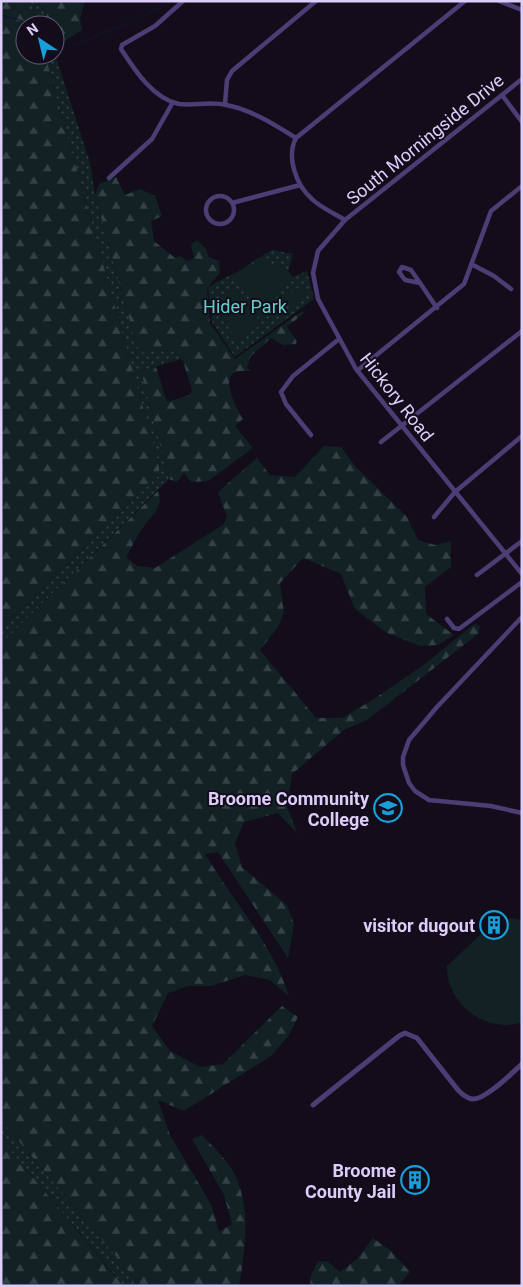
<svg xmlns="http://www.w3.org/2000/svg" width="523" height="1287" font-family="Roboto,sans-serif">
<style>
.grass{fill:url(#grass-dots)}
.forest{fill:url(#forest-firs)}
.garden{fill:#112124}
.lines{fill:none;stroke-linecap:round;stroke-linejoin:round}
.stream{stroke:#0e1434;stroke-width:1}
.minor{stroke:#4b3e75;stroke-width:4.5}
.tertiary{stroke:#4b3e75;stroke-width:5}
.labels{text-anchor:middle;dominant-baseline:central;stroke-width:4;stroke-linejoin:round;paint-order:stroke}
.street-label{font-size:18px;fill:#dccef9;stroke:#130d1b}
.park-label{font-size:18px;fill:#64cfca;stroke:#130d1b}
.poi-label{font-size:18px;font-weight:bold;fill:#dccef9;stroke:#130d1b;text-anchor:end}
</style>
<defs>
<pattern id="grass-dots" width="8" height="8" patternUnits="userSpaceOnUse" patternTransform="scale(1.25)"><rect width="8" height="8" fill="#112124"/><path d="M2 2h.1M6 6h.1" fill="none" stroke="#334045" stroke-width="1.8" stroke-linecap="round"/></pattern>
<pattern id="forest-firs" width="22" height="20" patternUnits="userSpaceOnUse" patternTransform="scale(1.25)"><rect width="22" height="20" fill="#112124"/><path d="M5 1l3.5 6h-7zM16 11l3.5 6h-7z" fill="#334045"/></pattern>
</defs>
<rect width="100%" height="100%" fill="#130d1b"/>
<!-- grass -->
<path class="grass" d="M30,1h12l6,24h-11z
M55,54l35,109 5,32 41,149 5,8 31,-2 9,9 -40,12 28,108 -168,165v-16l158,-153v-10l-114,-410z
M273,250l20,4 -5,17 5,6 14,-6 7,28 -79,58 -23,-35 -4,-34c10,-8 20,-11 31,-17 11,-7 21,-15 34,-21z
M1,1120l140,166h-17l-123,-147z"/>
<!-- forest -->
<path class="forest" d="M1,1h29l7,24h-12v30h20l114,410v10l-158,153z
M42,1h43l-5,17 2,12 -27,17v-22h-7z
M116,177l9,18 15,-6 15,7 7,20 -11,5 3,20 21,17 5,-2 8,5 6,-3 -3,-13 6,-5 9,9 3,8 10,4 1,12 -13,15 3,35 25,36 67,-48 2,2 -17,14 10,14 -1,3 -13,1 -12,-7 -20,18 -4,12 4,3c-6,0 -15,-1 -19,3 -9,9 6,37 11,45l-8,7 18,22 -45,33 -17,1 -7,-9 -7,9 -8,-3 -28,-108 15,-4 11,35 23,-7 2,-5 -9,-29 -11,-11 -31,3 -5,-9 -41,-149 4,-11z
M324,446l17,1 14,19 52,51 11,23 17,5 16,-4v26l-26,20 1,27 28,21 -16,10 -18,1 -33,-13 -32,-24 -14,-35 -38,-16 -23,25 4,29 -6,15 -18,23 56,68h26l32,-19 51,-35 49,-40 6,2 -2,8 -111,86 -23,10 -52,44 -5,32 10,27 -19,-20 -34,9 -9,21 7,24 45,38 7,19 -6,34 -70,-106 -13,2c28,47 67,89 84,142l-19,-16 -25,-5 -34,11h-23l-20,7 -16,33 18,25 30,16 23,-3 59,-58 16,11 -9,18 -18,21 -87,55 -26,-11 12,35 42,71 7,26 13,-8 -8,-29 -32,-56 10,-4c12,13 27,26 34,42 15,34 9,74 3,109h-98l-140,-166v-476l157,-153 2,10 -4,10 -15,19 -15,27 11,9 18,2 69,-44 3,-7 -9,-25 39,-34 13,17 25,2z
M1,1139l114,137 9,10h-123z
M373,1238l17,12 20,22 -12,14h-88l1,-11 7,-14 10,1 12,10 17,-13z"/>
<!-- garden -->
<path class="garden" d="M263,261l17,6 13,10 -30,30 -29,-32 11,-8z
M301,286l6,8 -16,11 -6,-8z
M235,287l27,37 -24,17 -26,-37z
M510,918l12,2v102c-36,13 -76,-19 -75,-56l32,-30z"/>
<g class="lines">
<!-- stream -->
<path class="stream" d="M1,15l22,6 3,4
M138,18l23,-11 4,-6
M70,47c20,-10 40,-15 60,-25
M55,53l3,2"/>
<!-- minor -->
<path class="minor" d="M183,1l-28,25 -33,19 -1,4c13,20 32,50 58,55 15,2 31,-3 47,1 24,4 49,20 70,33
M499,1l23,9
M522,79l-177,141 -27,31 -5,22 5,26 38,70 166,205
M502,95l20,27
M225,104l2,-24 5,-9 84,-70
M109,178l43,-39 21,-37
M206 210a14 14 0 1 1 28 0a14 14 0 1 1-28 0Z
M232,203l68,-18
M345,220c-11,-7 -24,-12 -33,-21 -16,-14 -26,-42 -16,-61l169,-137
M473,265l21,11 17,13
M402,267l9,3 9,13 -15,-3 -6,-8z
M420,283l17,25
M358,370l106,-86 27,-73 31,-25
M311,435l-25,-31 -5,-12 12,-16 46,-37
M381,442l141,-111
M434,517l21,-25 67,-56
M477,575l45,-34
M522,617l-85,90 -28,33 -6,17v8l6,18 6,8 14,9 62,6 31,7
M447,619l7,9 5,1 63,-47"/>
<!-- tertiary -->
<path class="tertiary" d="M313,1105l86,-69 6,-3 12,5 41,52c4,4 8,8 14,9 12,2 40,-26 50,-35"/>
</g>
<!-- icons -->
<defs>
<symbol id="university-ring" viewBox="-11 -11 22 22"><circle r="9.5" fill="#130d1b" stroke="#1b9ed8" stroke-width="1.5"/><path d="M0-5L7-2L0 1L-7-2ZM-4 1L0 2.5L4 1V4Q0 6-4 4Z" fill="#1b9ed8"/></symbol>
<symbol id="building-ring" viewBox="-11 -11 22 22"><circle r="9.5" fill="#130d1b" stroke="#1b9ed8" stroke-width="1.5"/><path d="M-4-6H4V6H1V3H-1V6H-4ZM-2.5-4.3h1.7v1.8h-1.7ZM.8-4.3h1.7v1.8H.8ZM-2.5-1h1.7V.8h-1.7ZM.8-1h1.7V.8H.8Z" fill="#1b9ed8"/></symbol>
</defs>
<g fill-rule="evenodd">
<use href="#university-ring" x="372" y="792" width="32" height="32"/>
<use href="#building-ring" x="478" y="909" width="32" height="32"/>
<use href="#building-ring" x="399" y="1164" width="32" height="32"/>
</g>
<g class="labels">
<!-- street labels -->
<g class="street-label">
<text transform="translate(425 139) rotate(-39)">South Morningside Drive</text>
<text transform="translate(397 397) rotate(52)">Hickory Road</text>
</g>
<!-- park labels -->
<g class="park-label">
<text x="245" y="306">Hider Park</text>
</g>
<!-- poi labels -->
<g class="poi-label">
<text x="369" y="798">Broome Community<tspan x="369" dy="21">College</tspan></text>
<text x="475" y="925">visitor dugout</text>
<text x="396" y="1170">Broome<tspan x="396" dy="21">County Jail</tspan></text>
</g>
</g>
<!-- border -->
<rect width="523" height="1287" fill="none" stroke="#dccef9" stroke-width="5"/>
<!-- north arrow -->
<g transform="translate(40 40) rotate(325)"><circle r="24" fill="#130d1b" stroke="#635a74"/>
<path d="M0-4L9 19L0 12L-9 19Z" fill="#1b9ed8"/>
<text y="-8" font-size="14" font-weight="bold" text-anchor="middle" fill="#dccef9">N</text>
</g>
</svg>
